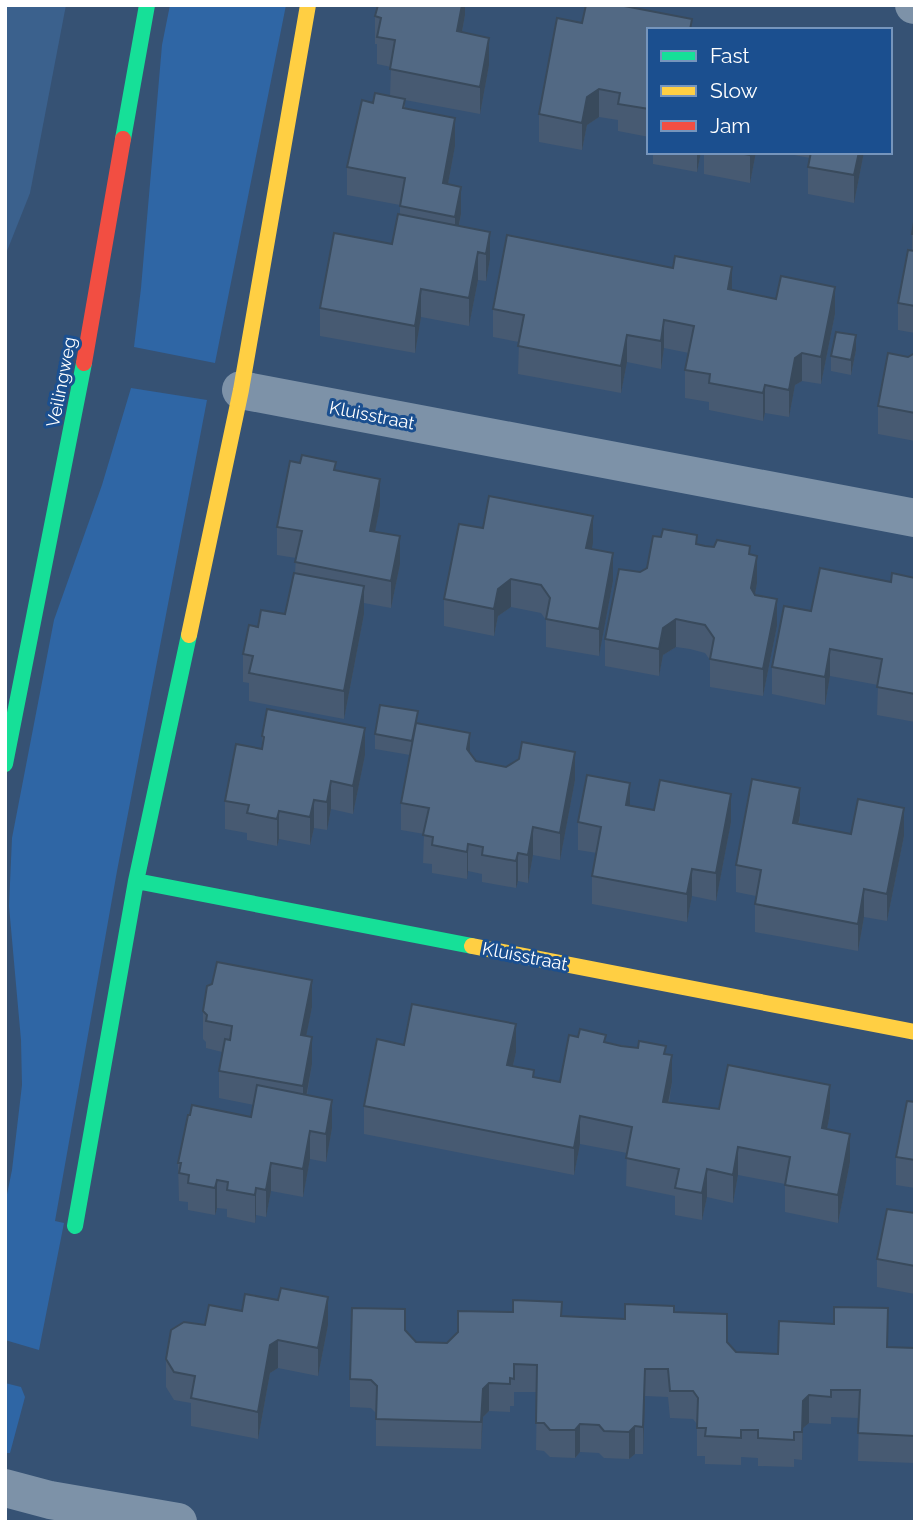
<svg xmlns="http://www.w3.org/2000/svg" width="920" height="1527" font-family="Raleway,sans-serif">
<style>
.green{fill:#2f66a5}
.water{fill:#3b618d}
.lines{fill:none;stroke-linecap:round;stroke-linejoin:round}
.street{stroke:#7d92a8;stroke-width:38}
.fast{stroke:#16e098;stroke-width:16}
.slow{stroke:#ffcf43;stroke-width:16}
.jam{stroke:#f24e42;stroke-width:16}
.wall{fill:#475a72}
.shaded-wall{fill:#394a5c}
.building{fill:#526984;stroke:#394a5c;stroke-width:2}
.labels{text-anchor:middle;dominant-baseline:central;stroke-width:6;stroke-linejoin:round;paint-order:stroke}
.street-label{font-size:18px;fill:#fff;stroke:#1b4f8f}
</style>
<rect width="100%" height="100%" fill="#365274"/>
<!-- green -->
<path class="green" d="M170,5h116l-71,358 -81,-16 7,-59 21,-243z
M131,388l76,12 -90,471 -62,350 9,2 -25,127 -34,-10v-136l7,-34 10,-85 -1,-45 -12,-134 3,-68 42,-218 48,-135z
M5,1383l16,4 4,10 -15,56h-5z"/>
<!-- water -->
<path class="water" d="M5,5h61l-36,188 -25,63z"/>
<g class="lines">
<!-- street -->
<path class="street" d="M914,5h1
M241,390l674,128
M5,1488l45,12 128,22"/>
<!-- fast -->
<path class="fast" d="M123,139l24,-134
M5,764l79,-401
M136,881l336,65
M75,1226l61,-345 53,-246"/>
<!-- slow -->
<path class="slow" d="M189,635l52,-245 67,-385
M472,946l443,86"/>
<!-- jam -->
<path class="jam" d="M84,363l39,-224"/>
</g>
<!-- wall -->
<path class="wall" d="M465,5v10l-3,17 27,33 -9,49 -75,-14v9l50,37 -7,38 13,30 -2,12 31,6v27l-4,22 -8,-1 -9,46 -48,-9 -6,36 -95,-17v-28l72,-64 8,-30v-9l-53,-10v-28l26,-64 17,-7 1,-29 -14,-3v-20h-2v-28z
M582,23l110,7h-43v107l-31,-6v-11l-19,-3 -12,8 -5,25 -43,-8v-28z
M653,152h48l-4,20 -44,-8z
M704,152h52l-6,31 -46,-9z
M778,152h86l-10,51 -46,-9v-27l2,-9z
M915,216v117l-17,-3v-27l14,-53v-16z
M732,290l103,24 -14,70 -19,-3 -7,4 -6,32 -24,-4 -2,8 -54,-11v-8l-24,-4v-28l4,-17 -25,-5 -3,21 -34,-7 -6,31 -103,-19 1,-32 -26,-5v-28z
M856,350l-5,25 -20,-4v-15z
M915,353v88l-37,-7v-28l30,-49z
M336,470l44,36 -5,25 25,33 -9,44 -27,-5v11l-20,105 -95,-18v-18l-6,-1v-28l15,-27 27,-13 10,-41 1,-15 -19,-3v-28z
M483,528l110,15 -2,6 22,32 -14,75 -53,-9v-27l-5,-7 -30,-6 -13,9 -4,20 -50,-10v-27z
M697,544l53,10 7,29 -2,11 22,32 -14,70 -53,-9v-27l-5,-7 -15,-4 -14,-2 -13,8 -4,21 -54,-10v-27z
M915,578v144l-38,-7 1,-30 -48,-9 -5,29 -53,-11v-27l39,-56 80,-29z
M418,723l52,30 6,8 99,19 -15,80 -27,-5 -5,28 -10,-2 -2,7 -34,-6v-8l-14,-3 -1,8 -35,-6v-9l-9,-1 1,-29 -23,-4v-27l9,-48 -35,-6v-15z
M262,736l103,19 -12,59 -22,-5 -4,21 -13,-2 -4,17 -31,-6 -2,7 -30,-6v-7l-22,-4v-28l37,-52z
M630,806l101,16 -15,79 -24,-5 -5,26 -95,-18v-28l5,-23 -19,-3v-28z
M800,815l-1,9 52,10 53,2 -17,85 -23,-4 -6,34 -103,-19v-28l1,-8 -20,-4v-27z
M312,1007l-6,29 6,28 -5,31 25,33 -6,34 -16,-3 -7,38 -32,-6 -5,26 -10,-2 -1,8 -28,-6v-8l-10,-1 -2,7 -27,-5v-8l-9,-1 -1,-38 73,-46 3,-12 -35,-7v-27l3,-19 -16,-4v-6l-3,-3v-28z
M606,1042l60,12 6,28 -3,21 50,6 111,4 -3,16 23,33 -12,61 -53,-11v-28l-47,-9 -5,28 -26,-6 -5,23 -27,-5v-19l-49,-10 1,-33 -47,-9 -6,31 -210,-41v-28l40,-61 112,7 -3,14 21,11 26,5z
M915,1102v86l-19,-3v-28z
M915,1213v81l-38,-7v-28z
M242,1311l86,14 -10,51 -40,-8 -8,5 -12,66 -67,-13v-23l-17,-3 -8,-13v-28l39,-34z
M674,1312l53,31 9,9 42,2 110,-7 27,1v115l-57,-2 1,-43 -28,-1v7l-22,-1 -6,5 -1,32 -8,-1v8l-36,-1v-8l-17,-1v8l-36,-1v-8h-8v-32l-4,-5 -23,-1 -2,-21 -23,-1 -2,58h-8l-6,5 -25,-1 -5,-5 -19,-1 -5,6 -25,-1 -6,-6 -8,-1 1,-58h-23v14h-4v6l-21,-1 -6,6 -2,32 -105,-3v-33l-5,-5 -21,-1v-28l55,-49 11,12 31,1 115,-27 63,3z"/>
<!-- shaded-wall -->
<path class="shaded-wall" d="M462,5h3v10l-8,44v-28z
M489,38v27l-9,49v-27z
M599,89v28l-12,8 -5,25v-27l5,-26z
M455,118v28l-12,65v-28z
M697,152h4l-4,20z
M751,152h5l-6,31v-28z
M859,152h5l-10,51v-28z
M461,187v27l-6,30v-27z
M490,232v27l-4,22v-27z
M478,252v28l-9,46v-28z
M732,267v28l-4,-6z
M835,287v27l-14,70v-27z
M421,289v28l-6,36v-27z
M664,320v28l-3,21v-28z
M627,335v27l-6,31v-27z
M856,335v15l-5,25v-15z
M802,353v28l-7,4 -6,32v-27l6,-32z
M765,385v28l-2,8v-28z
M380,479v27l-10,52v-27z
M593,516v27l-7,33v-28z
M400,536v28l-9,44v-27z
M613,553v28l-14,75v-27z
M757,556v27l-6,33v-28z
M511,579v28l-13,9 -4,20v-27l4,-20z
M364,586v28l-20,105v-28z
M777,599v27l-14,70v-27z
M676,619v28l-13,8 -4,21v-27l4,-21z
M830,649v27l-5,29v-28z
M365,728v27l-12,59v-28z
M470,733v27l-3,-11z
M575,752v28l-15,80v-27z
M331,781v28l-4,21v-28z
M630,783v28l-4,-6z
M800,788v27l-7,35v-27z
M731,794v28l-15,79v-28z
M314,800v28l-4,17v-28z
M904,808v28l-17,85v-27z
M279,811v28l-2,7v-27z
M533,827v28l-5,28v-28z
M468,844v27l-1,8v-27z
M518,853v28l-2,7v-27z
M692,869v27l-5,26v-28z
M864,889v28l-6,34v-27z
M312,980v27l-11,55v-27z
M516,1024v28l-9,40v-27z
M312,1037v27l-9,50v-28z
M672,1055v27l-9,48v-28z
M830,1085v28l-8,43v-28z
M332,1100v28l-6,34v-28z
M580,1116v28l-6,31v-27z
M310,1131v28l-7,38v-28z
M850,1134v28l-12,61v-28z
M738,1147v28l-5,28v-28z
M271,1163v28l-5,26v-27z
M707,1169v28l-5,23v-27z
M217,1180v28l-2,7v-27z
M256,1188v27l-1,8v-28z
M328,1297v28l-10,51v-28z
M278,1340v28l-8,5 -12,66v-27l12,-67z
M645,1369v27l-2,58v-27z
M489,1383v28l-6,6 -2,32 2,-60z
M809,1395v28l-6,5 -1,32 1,-59z
M580,1424v28l-5,6v-28z
M635,1426v28l-6,5v-27z"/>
<!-- building -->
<path class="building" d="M378,5h84l-5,26 32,7 -9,49 -90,-18 5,-29 -18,-3 4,-19 -6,-2z
M586,5h33l73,14 -2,11h-41v79l-31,-5 2,-11 -21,-4 -12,8 -5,26 -43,-9 18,-96 25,5z
M375,93l30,6 -2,9 52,10 -12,65 18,4 -6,30 -55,-11 5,-28 -58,-11 15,-67 11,3z
M734,152h17l-1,3z
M811,152h48l-5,23 -46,-8z
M398,214l92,18 -4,22 -8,-2 -9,46 -48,-9 -6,37 -95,-18 14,-75 58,11z
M915,216v18h-3z
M507,235l166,33 2,-12 57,11 -4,22 48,10 5,-23 54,11 -14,70 -19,-4 -7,5 -6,32 -24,-5 -2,8 -54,-10 1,-9 -25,-4 9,-44 -30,-6 -3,21 -34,-6 -6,31 -103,-20 6,-31 -31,-6z
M908,250l7,1v55l-17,-3z
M836,332l20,3 -5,25 -20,-4z
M888,353l20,4 7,-4v60l-37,-7z
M302,455l34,7 -2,8 46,9 -10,52 30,5 -9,45 -96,-19 7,-31 -25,-4 13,-66 10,2z
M489,496l104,20 -7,32 27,5 -14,76 -53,-10 4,-21 -9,-13 -30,-6 -13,10 -4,20 -50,-10 15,-75 24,4z
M663,529l34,6 -1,9 9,2 9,1 3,-7 33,6 -1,8 8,2 -6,32 4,7 22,4 -14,70 -53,-10 4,-21 -9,-13 -15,-3 -14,-3 -13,9 -4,21 -54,-10 14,-70 21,3 7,-4 6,-32 8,1z
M820,568l71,14 1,-9 23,5v116l-38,-7 5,-28 -52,-10 -5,28 -53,-10 12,-61 27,5z
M294,573l70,13 -20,105 -95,-18 4,-17 -10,-2 6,-29 9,2 3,-17 24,4z
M380,705l38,6 -6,30 -37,-7z
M267,709l98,19 -12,58 -22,-5 -4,21 -13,-2 -4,17 -31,-6 -2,8 -30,-6 2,-8 -24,-4 11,-57 26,5 2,-12 -2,-1z
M416,723l54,10 -3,16 9,12 30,6 13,-8 3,-17 53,10 -15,81 -27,-6 -5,28 -10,-2 -2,8 -34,-6 1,-8 -15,-3 -1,8 -35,-7 1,-8 -10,-2 6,-27 -28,-5z
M587,775l43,8 -4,22 28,5 6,-30 71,14 -15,79 -24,-4 -5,25 -95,-18 9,-49 -23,-5z
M752,779l48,9 -7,35 58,11 7,-35 46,9 -17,86 -23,-5 -6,35 -103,-20 6,-34 -25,-5z
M217,962l95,18 -11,55 11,2 -9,49 -84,-15 6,-32 5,1 2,-14 -26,-5 1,-6 -4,-4 4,-25 5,-2z
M412,1004l104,20 -9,41 27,5 -1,7 27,5 9,-47 9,2 2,-8 26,6 -2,7 17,4 17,2 1,-7 27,5 -2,8 8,1 -9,47 56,7 9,-44 102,20 -8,43 28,6 -12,61 -53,-10 5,-28 -52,-10 -5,28 -26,-6 -5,24 -27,-5 4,-19 -53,-11 6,-31 -52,-11 -6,32 -210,-42 13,-67 27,6z
M257,1085l75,15 -6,34 -16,-3 -7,38 -32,-6 -5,27 -10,-2 -1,7 -28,-5 1,-8 -11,-2 -2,8 -27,-5 1,-8 -10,-2 2,-10h-3l10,-48h2l2,-10 59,12z
M907,1101l8,1v58l-19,-3z
M887,1209l28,4v53l-38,-7z
M281,1288l47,9 -10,51 -40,-8 -8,5 -12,67 -67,-14 4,-22 -21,-4 -8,-13 5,-29 13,-8 21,3 4,-20 33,6 3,-17 33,6z
M513,1300l49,2 -1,14 64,3v-15l49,2v6l53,2v28l9,10 42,2 1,-33 55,3v-17l54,1 -1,39 28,1v88l-57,-3 2,-43h-29v7l-22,-2 -6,6 -1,31h-8v8l-36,-2v-8h-17v8l-36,-2 1,-8h-9l1,-30 -5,-7h-23l-2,-22h-23l-2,58 -8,-1 -6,6 -25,-1 -5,-6 -19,-1 -5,6h-25l-6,-7h-8l1,-58 -23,-1v15l-4,-1v6l-21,-1 -6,6 -2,33 -105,-3 1,-33 -6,-6 -21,-1 2,-71 53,1v21l11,12 31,1 11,-11v-21l55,1z"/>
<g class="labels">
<!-- street labels -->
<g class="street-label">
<text transform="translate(61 382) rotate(-79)">Veilingweg</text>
<text transform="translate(372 415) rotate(11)">Kluisstraat</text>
<text transform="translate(525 956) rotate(11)">Kluisstraat</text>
</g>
</g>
<!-- border -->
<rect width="920" height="1527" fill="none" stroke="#ffffff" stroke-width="14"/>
<!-- legend -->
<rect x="647" y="28" width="245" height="126" fill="#1b4f8f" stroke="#7695bc" stroke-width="2"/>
<rect x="661" y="51" width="35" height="10" fill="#16e098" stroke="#7695bc" stroke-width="2"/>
<text x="710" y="63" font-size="21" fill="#ffffff">Fast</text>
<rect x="661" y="86" width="35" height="10" fill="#ffcf43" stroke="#7695bc" stroke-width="2"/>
<text x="710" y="98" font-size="21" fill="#ffffff">Slow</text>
<rect x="661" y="121" width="35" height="10" fill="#f24e42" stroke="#7695bc" stroke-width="2"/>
<text x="710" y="133" font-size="21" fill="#ffffff">Jam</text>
</svg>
